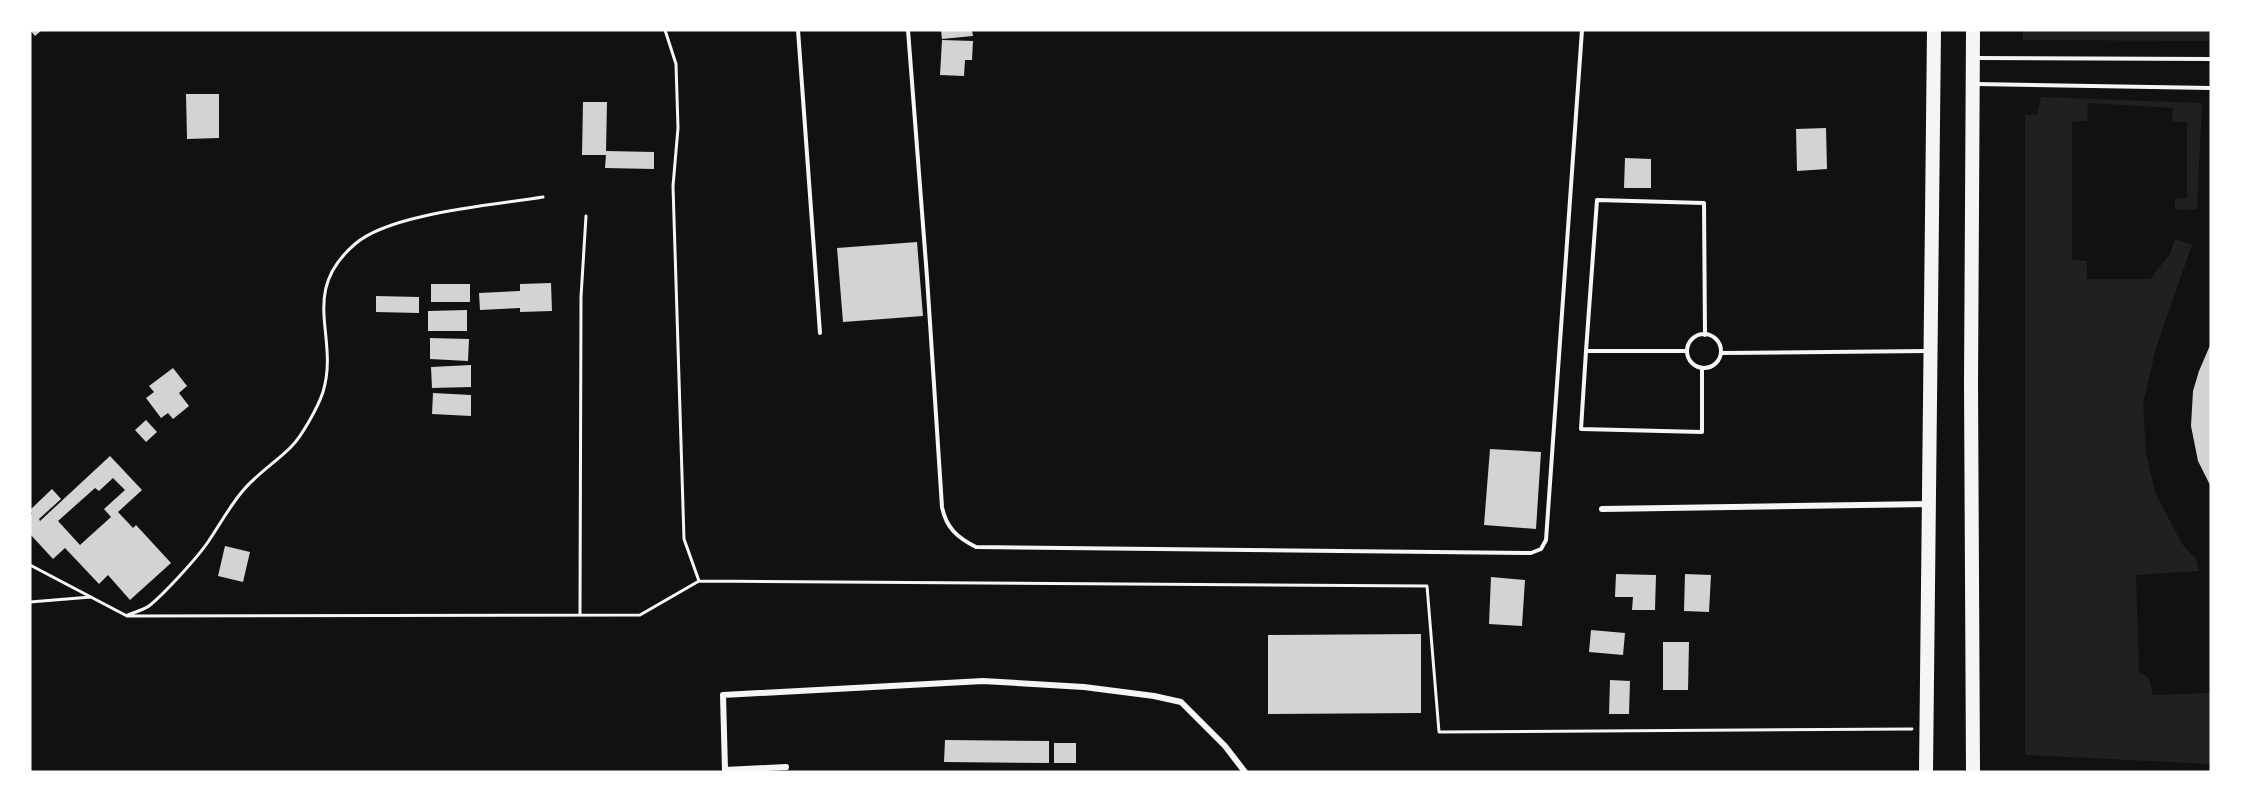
<svg xmlns="http://www.w3.org/2000/svg" width="2241" height="802" font-family="'Exo 2',sans-serif">
<style>
.green{fill:#202020}
.building{fill:#d3d3d3;fill-rule:evenodd}
.lines{fill:none;stroke-linecap:round;stroke-linejoin:round}
.path{stroke:#f5f5f5;stroke-width:3}
.service{stroke:#f5f5f5;stroke-width:4}
.minor{stroke:#f5f5f5;stroke-width:6}
.trunk{stroke:#f5f5f5;stroke-width:14}
</style>
<rect width="100%" height="100%" fill="#111"/>
<!-- green -->
<path class="green" d="M2023,30h188v11l-188,-1z
M2041,97l161,6 -5,106 -22,1v-11l12,-1v-76h-15l1,-14 -85,-5 -1,18 -15,1v138l15,1v18h63l20,-25 5,-15 17,6 -36,103 -13,55 3,50 9,39 27,52 14,15 3,12 -63,4 3,97 10,6 4,17 58,-2v71l-186,-9v-640h12z"/>
<!-- building -->
<path class="building" d="M30,30h12l-7,6z
M941,30h31l1,6 -31,3z
M942,40l31,1 -1,19h-7l-1,16 -24,-1z
M186,94h33v44l-32,1z
M583,102h24l-1,49 48,1v17l-49,-1 1,-13h-24z
M1826,128l1,41 -30,2 -1,-42z
M1625,158l26,1v29h-27z
M917,242l6,74 -80,6 -6,-74z
M551,283l1,28 -32,1v-4l-40,2 -1,-17 41,-2v-7z
M431,284h39v18h-39z
M376,296l43,1v16l-43,-1z
M467,310v21h-39v-20z
M430,338l39,1 -1,22 -38,-2z
M2211,343v144l-13,-26 -7,-35 2,-35 6,-20z
M471,365v22l-39,1 -1,-21z
M173,368l14,18 -8,7 10,13 -16,13 -5,-6 -7,5 -15,-20 8,-6 -5,-6z
M433,393l38,2v21l-39,-2z
M146,420l11,12 -11,10 -11,-12z
M1490,449l51,3 -5,77 -52,-4z
M110,456l32,34 -24,22 15,16 3,-3 35,38 -41,37 -22,-25 -9,9 -34,-36 -12,11 -23,-25v-19l2,-1 -2,-4 22,-21 9,10 -22,20 1,2zM113,478l12,12 -21,19 7,8 -31,28 -22,-24 37,-33 4,3z
M225,546l25,6 -7,30 -25,-6z
M1616,574l40,1 -1,35h-23l1,-13h-18z
M1685,574l26,1 -2,37 -25,-1z
M1491,577l34,3 -3,46 -33,-2z
M1591,630l34,3 -2,22 -34,-3z
M1421,634v79l-153,1v-79z
M1663,642h26l-1,48h-25z
M1610,680l20,1 -1,33h-20z
M945,740l104,1v22l-105,-1z
M1054,743h22v20h-22z"/>
<g class="lines">
<!-- path -->
<path class="path" d="M665,30l11,34 2,64 -5,58 11,353 15,42
M30,565l97,51 513,-1 59,-34 728,5 12,146 473,-3
M30,602l61,-5
M128,615c7,-3 15,-5 21,-9 15,-12 48,-48 59,-64 11,-16 20,-33 33,-49 14,-18 34,-30 50,-46 11,-11 27,-40 32,-55 17,-56 -25,-99 32,-148 35,-31 140,-39 188,-47
M580,615l1,-318 5,-81"/>
<!-- service -->
<path class="service" d="M798,30l22,303
M908,30l19,247 15,230c4,21 16,31 34,40l555,6 10,-4 5,-9 36,-510
M1975,58l236,1
M1976,84l235,4
M1687 351a17 17 0 1 1 34 0a17 17 0 1 1-34 0Z
M1586,351l-5,78 121,3v-64
M1687,351h-101l11,-151 107,3 1,132
M1721,353l206,-2"/>
<!-- minor -->
<path class="minor" d="M1602,509l327,-5
M786,767l-61,3 -2,-75 260,-14 101,6 70,9 27,6 44,44 20,26"/>
<!-- trunk -->
<path class="trunk" d="M1973,30l-2,353 2,389
M1926,772l8,-742"/>
</g>
<!-- border -->
<rect width="2241" height="802" fill="none" stroke="#ffffff" stroke-width="63"/>
</svg>
